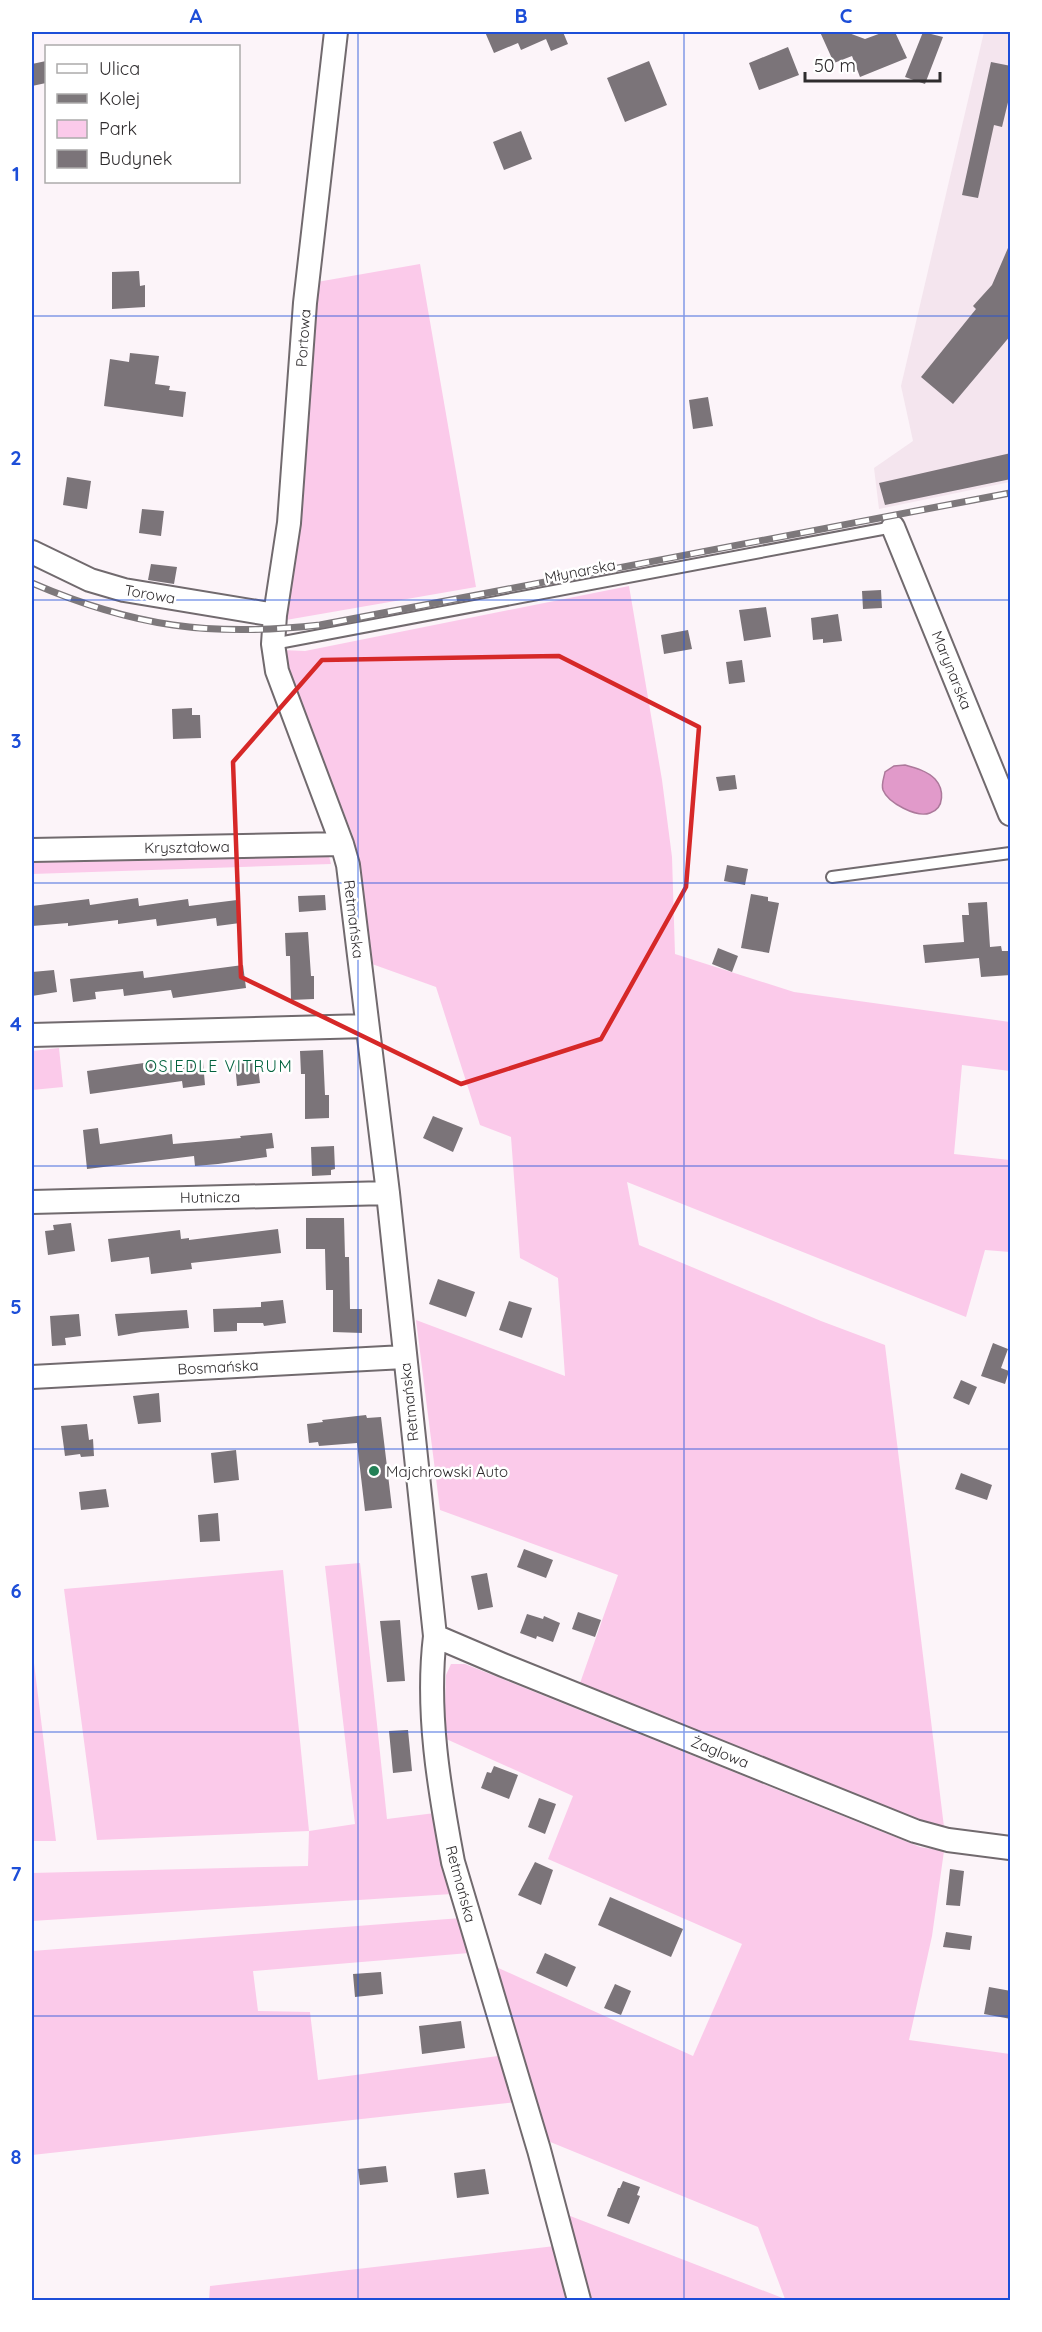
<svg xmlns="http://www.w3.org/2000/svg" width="1042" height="2332" font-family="Quicksand,sans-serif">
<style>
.built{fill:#f4e5ee}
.green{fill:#fbcaea}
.water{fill:#e19aca;stroke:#ac799b;stroke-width:1.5}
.building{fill:#7b7479}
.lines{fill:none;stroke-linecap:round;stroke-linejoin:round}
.lane-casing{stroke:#716a6e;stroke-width:14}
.street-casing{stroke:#716a6e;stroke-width:26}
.lane{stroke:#fff;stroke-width:10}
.street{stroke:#fff;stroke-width:22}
.rail-casing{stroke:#7d787b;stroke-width:7}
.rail{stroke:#fff;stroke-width:4.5;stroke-dasharray:14;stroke-linecap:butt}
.marked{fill:none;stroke:#d62828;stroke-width:4.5;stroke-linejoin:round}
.grid{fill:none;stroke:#1d4ed8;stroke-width:1.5;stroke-opacity:0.55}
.poi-dot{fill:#238056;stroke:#fff;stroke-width:2}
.labels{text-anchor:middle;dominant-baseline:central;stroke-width:5;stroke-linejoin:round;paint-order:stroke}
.street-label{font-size:15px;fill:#2f2c2e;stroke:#fff}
.poi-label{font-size:15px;fill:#2f2c2e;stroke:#fff;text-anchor:start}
.neighbourhood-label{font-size:16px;letter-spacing:1.5px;fill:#03633f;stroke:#fff}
.neatline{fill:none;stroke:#1d4ed8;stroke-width:2}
.grid-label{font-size:20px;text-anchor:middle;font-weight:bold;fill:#1d4ed8}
</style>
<rect width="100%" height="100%" fill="#fcf4f9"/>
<!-- built -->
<path class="built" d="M984,32h26v450l-131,27 -5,-41 39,-27 -12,-55z"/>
<!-- green -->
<path class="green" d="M420,264l56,323 -190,33 31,-338z
M629,586l33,194 10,77 3,97 119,38 216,30v49l-48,-6 -8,89 56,6v92l-25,-2 -19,67 -339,-135 12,63 182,76 64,24 59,482 -22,-5 -343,-136 39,-111 -178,-65 -24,-190 149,56 -7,-98 -38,-20 -9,-121 -31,-12 -44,-138 -64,-23 -20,-131 -65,-162 -5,-21 23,1z
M329,856l2,8 -299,10v-13z
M59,1048l4,39 -31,3v-39z
M360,1563l27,256 48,-6 17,81 -420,27v-48l276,-7 1,-35 -212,9 -33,-251 219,-19 26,261 46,-7 -30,-258z
M32,1647l24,194h-24z
M451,1664h14l455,183 24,4 -12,85 -23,104 101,14v246h-423l-22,-86 220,85 -27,-72 -215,-88 -49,-173 199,90 49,-112 -194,-85 25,-63 -129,-58 2,-63z
M461,1918l8,35 -216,18 5,40 52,1 8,68 180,-24 18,46 -484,53v-204z
M555,2246l15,54h-361l1,-14z"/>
<!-- water -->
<path class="water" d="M905,765c11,3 22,6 30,14 9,10 10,29 -5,34 -13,5 -42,-10 -47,-23 -2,-6 1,-12 2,-18l9,-6z"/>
<!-- building -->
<path class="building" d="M485,32h78l5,12 -17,7 -5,-12 -25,11 -3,-7 -24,10z
M820,32h26l19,7 19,-7h11l12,26 -47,19 -8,-21 -18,7z
M923,32l20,5 -18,47 -20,-7z
M788,47l11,28 -40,15 -10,-27z
M46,61v22l-14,3v-22z
M649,61l18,44 -42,17 -18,-44z
M991,62l20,4v24l-9,37 -8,-2 -16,73 -16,-3z
M521,131l11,28 -28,11 -11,-28z
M1011,241v94l-58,69 -32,-27 55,-68 -3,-3 19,-21z
M139,271l1,15 5,-1v22l-33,2v-37z
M130,353l29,3 -4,28 15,2 -1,4 17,2 -3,25 -79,-11 6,-47 19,3z
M708,397l5,29 -20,3 -4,-29z
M1011,453v26l-126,26 -6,-22z
M67,477l24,4 -4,28 -24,-4z
M142,509l22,2 -3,25 -22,-3z
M151,564l26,3 -3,17 -26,-4z
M881,590l1,18 -19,1 -1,-18z
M766,607l5,30 -27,4 -5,-31z
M838,614l4,27 -19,2v-4l-10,1 -2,-22z
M688,630l4,19 -28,5 -3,-19z
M742,660l3,22 -16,2 -3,-22z
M192,708v7h8l1,23 -28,1 -1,-30z
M735,775l2,14 -18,2 -3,-14z
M727,865l21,4 -3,16 -21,-4z
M751,894l17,3v4l11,2 -10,50 -28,-5z
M325,895l1,15 -27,2 -1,-16z
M138,898l1,8 49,-7 1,7 48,-6 3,23 -23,3 -1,-8 -59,8 -1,-7 -38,5v-4l-50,6v-3l-36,3v-20l57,-7 1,6z
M987,902l3,45 11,-1 1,5h9v24l-30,2 -2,-19 -54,5 -2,-18 41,-3 -2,-27h7l-1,-12z
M308,932l3,44h3v23l-23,1 -1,-44h-4l-1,-23z
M718,948l20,8 -6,16 -20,-8z
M243,965l3,23 -73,10 -2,-8 -47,6 -1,-7 -28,3 1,7 -23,3 -3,-23 73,-8 1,7z
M54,970l3,22 -25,4v-24z
M323,1050l2,45h4v23l-24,1v-45h-4l-1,-23z
M257,1060l3,23 -23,3 -2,-23z
M158,1061l1,5h7l37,-4 2,23 -22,3 -1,-7 -92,13 -3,-23z
M433,1116l30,12 -10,24 -30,-14z
M98,1128l2,16 72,-10 1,10 68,-6 -1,-2 32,-3 2,15 -8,1 1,8 -49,7 -23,2 -1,-10 -107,13 -4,-39z
M334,1146l1,23 -4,1v5l-19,1 -1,-29z
M306,1218h38l1,39h4l1,52h12v24l-29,-1v-42h-7l-1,-41h-19z
M71,1223l4,28 -27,4 -3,-24 9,-1 -1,-5z
M278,1229l3,24 -90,10 1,6 -41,5 -2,-17 -38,5 -3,-23 72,-9 1,9 8,-1v2z
M438,1279l37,13 -9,25 -37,-13z
M283,1300l3,23 -22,3 -1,-3h-26v8l-23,1 -1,-23 48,-2v-5z
M509,1301l23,7 -10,30 -23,-8z
M187,1310l2,18 -48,4 -23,4 -3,-22z
M79,1314l2,22 -16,2 1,7 -14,1 -2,-30z
M993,1343l15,6 -7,19 8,3 -4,13 -24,-8z
M961,1380l16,7 -8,18 -16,-7z
M159,1393l2,29 -23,2 -5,-28z
M366,1415l1,3 14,-1 11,91 -27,3 -8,-68 -38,3 -1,-4 -9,1 -2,-19 16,-2 -1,-2z
M87,1424l2,16 4,-1 1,17 -13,1 -1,-3 -15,2 -4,-30z
M236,1450l3,30 -25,3 -3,-30z
M961,1473l31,12 -5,15 -32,-11z
M106,1489l3,18 -28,3 -2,-18z
M218,1513l2,28 -20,1 -2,-27z
M524,1549l29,11 -7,18 -29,-11z
M487,1573l6,34 -15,3 -7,-34z
M578,1612l23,8 -6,17 -23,-8z
M527,1614l16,5 1,-3 16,7 -7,19 -16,-6 -1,3 -16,-6z
M400,1620l5,61 -18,1 -7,-61z
M408,1730l4,41 -19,2 -4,-42z
M494,1766l24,9 -9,24 -28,-11 6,-16 4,1z
M539,1798l17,6 -11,30 -17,-7z
M535,1862l18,8 -12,35 -23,-10z
M950,1869l14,2 -4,35 -14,-1z
M610,1897l73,32 -12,28 -73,-32z
M946,1932l26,4 -2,14 -27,-3z
M545,1953l31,14 -9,20 -31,-14z
M381,1972l2,22 -28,3 -2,-23z
M615,1984l16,7 -10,24 -17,-7z
M989,1987l22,4v28l-27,-5z
M461,2021l4,27 -43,6 -3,-28z
M386,2166l2,16 -28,3 -2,-16z
M485,2169l4,25 -32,4 -3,-25z
M623,2181l17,6 -3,8 3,1 -11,28 -22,-8 11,-28h2z"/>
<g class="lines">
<defs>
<path id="lane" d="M273,644l620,-117
M832,877l178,-24"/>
<path id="street" d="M336,32l-31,271 -16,220 -14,92 -2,29 4,27 65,173 6,21 40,328 47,443c-9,75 4,152 18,226l86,288 40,150
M893,527l117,287
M32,552l58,28 34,10 151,25
M32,850l310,-6
M32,1035l335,-9
M32,1202l356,-9
M32,1377l372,-20
M435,1636l68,29 412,166 33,9 62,8"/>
</defs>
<!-- lane casing -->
<use href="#lane" class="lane-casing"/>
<!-- street casing -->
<use href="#street" class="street-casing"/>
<!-- lane -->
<use href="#lane" class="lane"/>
<!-- street -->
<use href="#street" class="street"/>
<defs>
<path id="rail" d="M32,583c102,44 178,54 288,42l690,-132"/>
</defs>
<!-- rail casing -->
<use href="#rail" class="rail-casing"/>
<!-- rail -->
<use href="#rail" class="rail"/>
</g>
<!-- marked area -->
<path class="marked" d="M559,656l140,71 -13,160 -85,152 -140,45 -220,-107 -8,-215 89,-102z"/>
<!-- grid -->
<path class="grid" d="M358,32v2268M684,32v2268M32,316h978M32,600h978M32,883h978M32,1166h978M32,1449h978M32,1732h978M32,2016h978"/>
<!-- markers -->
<circle class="poi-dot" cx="374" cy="1471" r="6"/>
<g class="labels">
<!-- street labels -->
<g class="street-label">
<text transform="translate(303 338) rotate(-86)">Portowa</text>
<text transform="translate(580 571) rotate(-11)">Młynarska</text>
<text transform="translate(150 594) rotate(10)">Torowa</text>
<text transform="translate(952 670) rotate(68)">Marynarska</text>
<text transform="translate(187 847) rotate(-1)">Kryształowa</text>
<text transform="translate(354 919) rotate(83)">Retmańska</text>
<text transform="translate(210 1197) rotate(-1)">Hutnicza</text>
<text transform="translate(218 1367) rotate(-3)">Bosmańska</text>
<text transform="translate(409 1402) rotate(-96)">Retmańska</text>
<text transform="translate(720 1752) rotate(22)">Żaglowa</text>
<text transform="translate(461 1884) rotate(75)">Retmańska</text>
</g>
<!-- poi labels -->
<g class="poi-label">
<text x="386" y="1471">Majchrowski Auto</text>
</g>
<!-- neighbourhood labels -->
<g class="neighbourhood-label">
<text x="219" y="1066">OSIEDLE VITRUM</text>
</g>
</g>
<!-- border -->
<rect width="1042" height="2332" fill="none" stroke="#ffffff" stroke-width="66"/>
<!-- legend -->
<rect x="45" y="45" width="195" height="138" fill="#ffffff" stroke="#acabab" stroke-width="1.5"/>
<rect x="57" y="64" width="30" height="9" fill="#ffffff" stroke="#acabab" stroke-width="1.5"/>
<text x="99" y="75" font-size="18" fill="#2f2c2e">Ulica</text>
<rect x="57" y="94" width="30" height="9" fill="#7d787b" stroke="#acabab" stroke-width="1.5"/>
<text x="99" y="105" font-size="18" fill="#2f2c2e">Kolej</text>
<rect x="57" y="120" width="30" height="18" fill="#fbcaea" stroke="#acabab" stroke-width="1.5"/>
<text x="99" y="135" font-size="18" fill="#2f2c2e">Park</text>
<rect x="57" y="150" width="30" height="18" fill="#7b7479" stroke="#acabab" stroke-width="1.5"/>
<text x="99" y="165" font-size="18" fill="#2f2c2e">Budynek</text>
<!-- scale -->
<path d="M805 72v9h135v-9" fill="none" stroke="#2f2c2e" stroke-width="3"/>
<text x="814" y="72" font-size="18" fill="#2f2c2e" stroke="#ffffff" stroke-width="4.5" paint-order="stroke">50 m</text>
<rect x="33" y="33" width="976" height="2266" class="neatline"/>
<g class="grid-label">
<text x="196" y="23">A</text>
<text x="521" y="23">B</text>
<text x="846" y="23">C</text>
<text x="16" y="181">1</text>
<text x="16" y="465">2</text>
<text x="16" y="748">3</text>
<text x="16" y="1031">4</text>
<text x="16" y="1314">5</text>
<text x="16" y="1598">6</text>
<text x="16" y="1881">7</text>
<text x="16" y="2164">8</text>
</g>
</svg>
